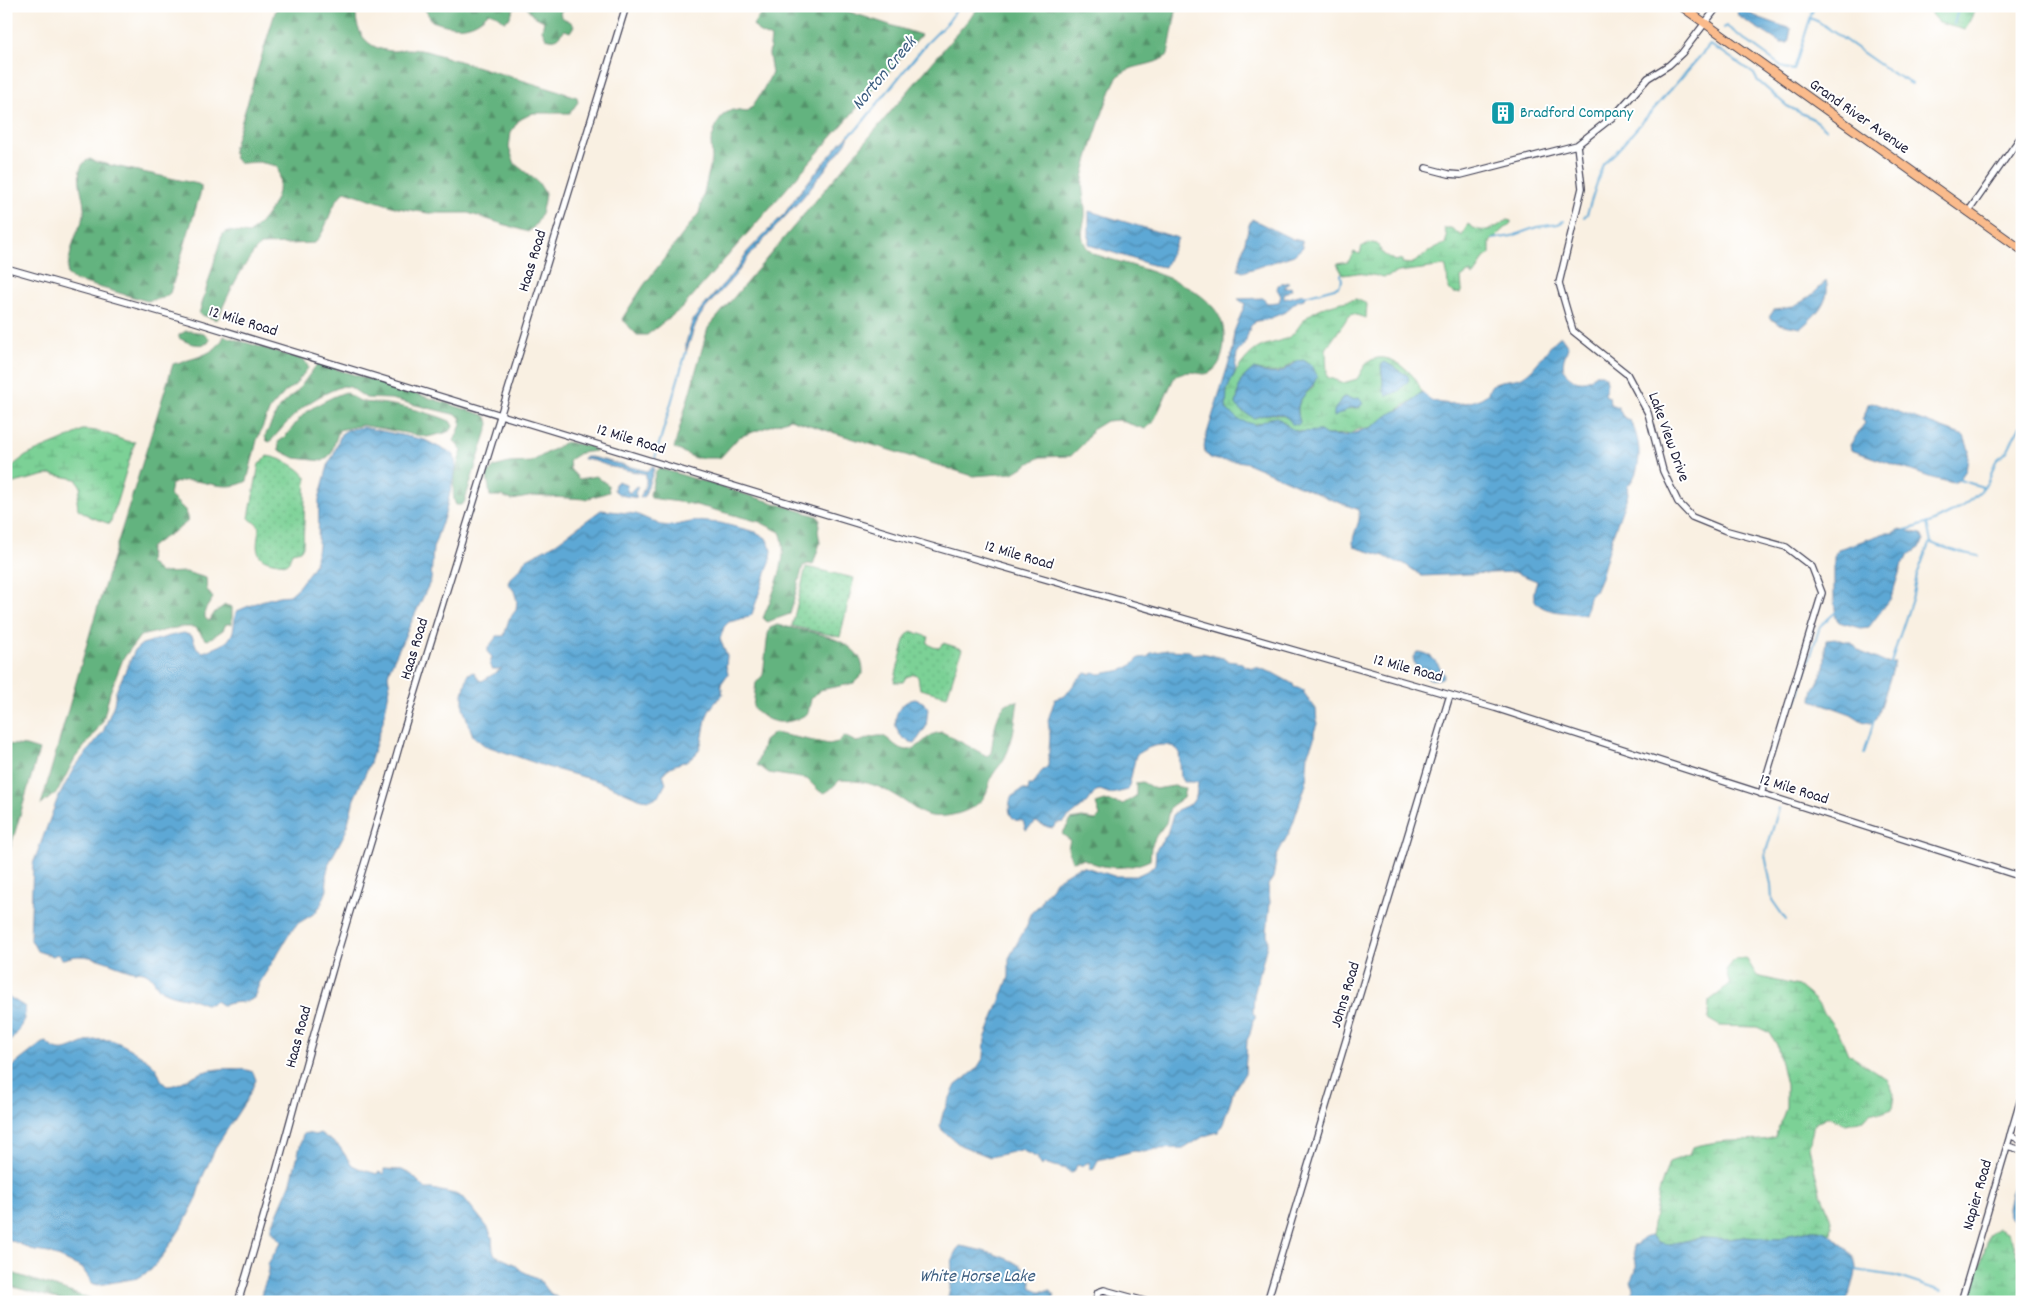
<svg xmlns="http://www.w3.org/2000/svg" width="2028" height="1308" font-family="Dekko,sans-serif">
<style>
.grass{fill:url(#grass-dots);stroke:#4e7a68}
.forest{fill:url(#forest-firs);stroke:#436a5d}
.wetland{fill:url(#wetland-marsh);stroke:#4e7a68;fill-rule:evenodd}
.water{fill:url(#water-waves);stroke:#406588}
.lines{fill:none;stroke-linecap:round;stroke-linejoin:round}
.stream{stroke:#5da8d5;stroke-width:2}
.minor-casing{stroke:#424154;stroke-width:8}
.major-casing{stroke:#424154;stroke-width:10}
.minor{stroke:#fff;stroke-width:5.5}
.major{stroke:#fabb8c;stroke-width:8}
.labels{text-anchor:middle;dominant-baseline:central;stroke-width:4;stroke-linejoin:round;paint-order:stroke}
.culture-label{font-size:16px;fill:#0d838f;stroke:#fff;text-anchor:start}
.street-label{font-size:16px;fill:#22223b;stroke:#fff}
.water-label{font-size:18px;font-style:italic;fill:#3d5e80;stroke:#fff}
</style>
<defs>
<pattern id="grass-dots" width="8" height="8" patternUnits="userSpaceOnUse" patternTransform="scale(1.25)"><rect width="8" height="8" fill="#7bd196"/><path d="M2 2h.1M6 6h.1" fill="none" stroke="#6ab382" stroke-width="1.8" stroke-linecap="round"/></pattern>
<pattern id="forest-firs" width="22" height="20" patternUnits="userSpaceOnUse" patternTransform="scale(1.25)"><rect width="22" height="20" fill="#64b37f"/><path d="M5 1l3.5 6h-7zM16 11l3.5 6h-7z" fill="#529169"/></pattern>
<pattern id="wetland-marsh" width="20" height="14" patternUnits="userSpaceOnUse" patternTransform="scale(1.25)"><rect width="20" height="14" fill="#7bd196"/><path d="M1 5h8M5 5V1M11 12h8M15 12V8" fill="none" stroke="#6ab382"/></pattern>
<pattern id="water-waves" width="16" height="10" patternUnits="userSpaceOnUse" patternTransform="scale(1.25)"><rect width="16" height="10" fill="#5da8d5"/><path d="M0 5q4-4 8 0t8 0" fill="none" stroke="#4c88ae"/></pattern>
</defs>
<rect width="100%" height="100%" fill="#fff"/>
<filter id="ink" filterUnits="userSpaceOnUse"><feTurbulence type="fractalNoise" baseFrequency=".02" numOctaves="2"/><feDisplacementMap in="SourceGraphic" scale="10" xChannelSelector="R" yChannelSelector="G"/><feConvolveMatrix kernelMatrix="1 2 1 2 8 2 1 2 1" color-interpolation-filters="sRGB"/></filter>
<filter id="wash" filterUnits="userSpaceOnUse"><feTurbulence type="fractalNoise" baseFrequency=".0096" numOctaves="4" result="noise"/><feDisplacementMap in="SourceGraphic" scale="20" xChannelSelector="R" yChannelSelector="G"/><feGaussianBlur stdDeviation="1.12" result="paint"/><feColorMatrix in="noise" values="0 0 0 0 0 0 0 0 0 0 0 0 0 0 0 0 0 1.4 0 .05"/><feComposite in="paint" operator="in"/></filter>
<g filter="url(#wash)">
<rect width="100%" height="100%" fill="#f9f0e2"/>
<!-- grass -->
<path class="grass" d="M267,456c14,2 31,10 39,21l-3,69 -2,4 -9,2 -3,9 -3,3c-21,-3 -32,-3 -28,-27 0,-4 2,-8 0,-12 -2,-3 -7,-4 -9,-7l10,-54z
M806,567l48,11 -14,59 -48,-11z
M911,631l18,6 -2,6 6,4 6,1 4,-5 19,6 -15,47 -27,-7 -2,-12 -3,-3 -9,3 -3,5h-9l12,-46z"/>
<!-- forest -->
<path class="forest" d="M277,6h79c-2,26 10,44 38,45 4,0 8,-2 12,-2 7,0 14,1 20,2l151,46 1,5 -8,11h-37l-14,7 -8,12 -2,16 6,16 23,18 7,11c-2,15 -4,30 -17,39l-60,-19h-40l-30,-5 -53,-17c-15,11 -16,37 -30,52l-55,2c-20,23 -31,48 -43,75l-18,-6 23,-79 6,-4 21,3c18,-16 38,-43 28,-68l-18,-4 -18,1 -6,-4 -2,-9z
M423,6h92l-6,13 -5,2 -7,-6 -8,-3c-17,18 -34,17 -57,9z
M526,6h38l-4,7 1,4 10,5 3,4 -4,6 -5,-2c-9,7 -6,12 -19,8l-4,-8 2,-9 -12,-6z
M766,6h65l90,29 -239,273 -35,27h-10l-15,-16 22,-34 55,-72 13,-54 -1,-18 6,-17 7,-10 8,-4 15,2c8,-7 20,-29 25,-39l-3,-19 2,-16 -11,-5 -7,-8c4,-8 10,-11 13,-19z
M980,6h197l-9,49c-15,13 -40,8 -51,23 -7,9 -33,88 -34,101 -2,12 3,25 2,38 -1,7 -4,15 -2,22 2,7 5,11 11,15 41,14 134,30 130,86 0,11 -3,25 -12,31 -8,6 -14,1 -22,1 -5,0 -10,3 -15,4l-22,47 -8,6 -27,-9 -12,1 -13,8 -9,14 -13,13 -31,1 -27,16 -40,3 -183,-57 -51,18 -19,21h-25l-21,-10 34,-120z
M90,159l6,3 102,22 3,2v5l-31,102 -7,5 -16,3 -73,-21 -7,-6c2,-13 4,-26 9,-39 2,-7 8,-14 8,-22 2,-16 -15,-46 6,-54z
M186,331c8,0 18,1 24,8l-2,4c-8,4 -21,0 -29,-5v-3z
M224,336l80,24 3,4 1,4 -13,17 -10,7 -15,17 -13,31 -10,41c-27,15 -52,-10 -76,4l-2,10 16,15 3,11c-12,11 -26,16 -38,27l-1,15 12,10 25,-1 20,6 1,12 6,8 -8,12v8l4,3 6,-9 10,-7 7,2v17h-6l-3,6 -15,10 -3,-1 -10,-12h-15l-40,9 -17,23 -13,33 -7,29 -14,20 -14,17 -17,33 -17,14 53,-186 79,-255c18,-5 44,-9 51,-28z
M320,364l164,51 4,4 1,5 -25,79 -3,2h-5c-7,-11 1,-42 6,-54l-8,-10 7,-16v-6l-4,-4 -66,-16 -25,-1 -16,-11 -7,-1c-36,13 -49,28 -73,56l-3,-1 -2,-5 14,-28 19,-18 17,-23z
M346,392c18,14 19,9 40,12 21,3 44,9 64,17l3,5 -2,4 -6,3 -18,4 -65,-12 -23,5 -8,24 -8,7 -28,-3 -16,-8 -1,-8c12,-8 15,-17 25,-27 8,-8 32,-20 43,-23z
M566,442l23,4 7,5 -16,2 -11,7 1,9 9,10 17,-3 12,9 1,7 -23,7 -53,-3 -21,4 -10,-4h-12l-3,-21 7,-8 15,-4 22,-1z
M659,468l158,48 3,3 -2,12 2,12 -7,22 -5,-1 -5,2 -13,48 -23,8 -4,-4c9,-22 28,-63 17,-86l-20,-10 -68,-18 -41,-6 -1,-4 6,-23z
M777,625c28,6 89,12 86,49l-9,9 -34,7 -9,9 -3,14c-19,13 -40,13 -55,-6l3,-24 7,-8 5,-41 2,-6z
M1018,701c-3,18 -4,40 -13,56 -3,7 -9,12 -13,19 -3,7 -4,15 -8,21 -10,15 -40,23 -57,18 -7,-2 -16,-9 -23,-14 -24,-15 -34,-20 -64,-21 -19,19 -16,15 -33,-1l-38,-6 -12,-8 7,-24 10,-8 55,11 9,-2 6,-6 12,6c8,-1 18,-7 26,-6 9,2 14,15 27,14 13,-2 17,-17 33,-18l45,24 4,-3c2,-12 4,-37 12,-46 4,-5 9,-5 15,-6z
M6,744l20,2 13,4 -33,113z
M1142,782l13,7 19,-3 11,2 -2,10 -13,9 -4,16 -10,13 -5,11 -1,13c-21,10 -46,10 -66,-1l-12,2 -4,-12 2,-9 -8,-6 9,-14 11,-2 14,2 4,-4 -4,-12 9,-3 18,3 13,-8v-13z
M6,1271l94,31h-32l-62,-17z"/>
<!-- wetland -->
<path class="wetland" d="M1933,6h44l-12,24 -26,-7 -8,-9z
M1507,220l4,1v2l-21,19v12l-6,4 -9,17 -2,1 -2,-3h-3l-7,5 1,12 -2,3c-17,3 -10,-17 -15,-27l-46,6 -14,5 -28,-4 -14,2 -6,-11 11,-2 6,-10 6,2 2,-8 10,-3 5,1 6,10 12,7 7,-2v4l9,1c11,-5 20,-17 34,-20l2,-7 -3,-9h7l11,8 6,-12c14,12 26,5 39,-4z
M1356,299l11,5 -1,14 -13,-4 -5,3 -22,32 1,28 16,6 14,-4c5,-8 8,-17 17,-20 18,-7 45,17 47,33l-4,5 -45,30 -16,3 -6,4 -24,1 -6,-4c-9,1 -20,2 -29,-2 -5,-3 -6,-8 -12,-9 -12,-2 -21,8 -33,3 -7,-2 -15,-7 -19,-13 -9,-16 15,-52 30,-61 9,-6 22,-6 32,-12 6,-3 10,-12 15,-17 12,-14 35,-17 52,-21zM1294,362l20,24c-13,11 -20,19 -14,36 -21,-7 -24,-12 -46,-4l-18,-14 5,-24 12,-11c20,4 24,7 41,-7zM1346,397l6,2 8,-1v9l-26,4 8,-13z
M82,430c9,0 17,1 25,4 10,3 17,8 28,8l-25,82 -19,-7 -13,-8 -1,-9 4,-13 -5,-8 -26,-5 -44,11v-13c8,-7 16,-15 26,-19 17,-8 34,-13 50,-23z
M1746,958l11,18 41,10 17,14 25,35 8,19 39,25 7,14 -2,16 -11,4 -10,-1 -7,8 -19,4 -17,-8 -14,8 -5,23 11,45 10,24 2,10 -1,8 -12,-4h-7l-23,4 -9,5 -37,-2 -14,2 -28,-1 -32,6 -11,-2 -7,-6 8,-44 10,-30 20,-7 3,-8c13,-3 27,-6 40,-6 15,-1 29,1 43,-4l11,-29v-23l-9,-40 -7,-12 -13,-6 -37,-1 -12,-7 1,-18 21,-16 -4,-15 9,-11z
M1998,1228l8,4 6,9 4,13 6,8v40h-53l20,-67z"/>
<!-- water -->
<path class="water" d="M1739,9l21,9 31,11 -3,14h-7l-43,-27 -1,-5z
M849,135l-3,8 -43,54 -54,59c-13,22 -34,39 -49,60 -7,11 -9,24 -14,36v-9l6,-21 6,-9 40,-46 9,-15 38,-39 13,-19 45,-54z
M1089,211l89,27 -13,29 -13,-2 -63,-20z
M1252,219l40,20 10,2 1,6 -9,8 -51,17 -5,-2 11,-45z
M1826,280c6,21 -12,36 -25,48l-23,-4 -9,-7 5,-7c21,-1 39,-13 52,-30z
M1289,282l-5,6 7,-1 1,2 -8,5v5l19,-5 2,2 -1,3 -7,2 -12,11 -19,8 -10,1 -6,6 -5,17 -8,9 -2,19 -8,18 -1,19 13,11 17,5 15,-7 6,-1 13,11 9,4 21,-1 6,4 19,1 27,-9 18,-13 15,-7 17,-15c4,3 7,8 12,9 14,5 41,3 52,-6 3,-2 3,-7 6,-10 7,-6 21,-4 30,-8 15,-8 26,-32 39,-41l7,10c-1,8 -7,14 -4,23 5,13 24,17 31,5h7l4,3 1,5 -2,13 4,2 1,7 8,3c2,3 3,8 6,10 3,3 3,1 6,4 12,19 13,50 -3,66l1,7 -14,38 -13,45 -6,14 -6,6 -4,18c-12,-3 -44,-1 -50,-15 -3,-5 0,-14 2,-19l-23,-9 -92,4 -19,-13 -8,-1 -11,-6 -30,-9c-5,-12 11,-27 3,-38 -38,-13 -74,-31 -110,-46 -10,-4 -31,0 -38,-6 -6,-5 -5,-10 -4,-17l28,-91 1,-17 11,-28 -7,-5 25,-1 4,5 12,-1 2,-6 -4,-7 1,-4z
M1303,360l9,5 5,11c-6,20 -26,20 -17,46l-2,3 -6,-1c-8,-15 -24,-11 -38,-6l-14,-8 -4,-6c5,-19 -1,-20 17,-35 7,2 18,6 25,4 10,-3 15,-11 25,-13z
M1385,362l23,14 1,4 -10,11 -12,5 -3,-5 -3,-26z
M1346,397l6,2 8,-1 3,5 -3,4 -10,1 -16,9v-6l8,-13z
M1872,402l92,34 5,14 -3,20 -7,10 -6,3 -21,-5 -81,-28 -1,-5c6,-8 9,-15 15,-22l-3,-4 4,-7 2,-8z
M362,427l63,13 29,15 2,12 -11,47 -12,34 -2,32 -41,88 -2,7 2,12 -7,34 -13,42 -16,36 -8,32 -17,32 -3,13 1,14 -6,15 -6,8 -18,11 -7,9 -31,51 -5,14c-11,7 -22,2 -31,8l-7,-5c-10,6 -12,2 -21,-1 -12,-3 -22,-3 -33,-9 -6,-4 -9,-16 -18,-19 -3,-1 -7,0 -11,-1 -18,-5 -37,-16 -56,-15 -6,0 -10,3 -15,3l-5,-5 -4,2 -16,-5 -7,-13 3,-74 24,-64 17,-32 29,-36 11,-28 2,-13 19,-41 7,-6 28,-8 14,-3 8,3 5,12 6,4c13,-5 29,-7 31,-26 1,-5 0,-10 3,-15l24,-10 18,-5 11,-1 6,-5 15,-20 4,-7 3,-17 1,-47 10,-37 4,-6 8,-22 6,-4z
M584,457h7l56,14 6,-5 1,3 -10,28 -4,1 6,-15v-9l-34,-7 -23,-8h-6z
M618,481l8,4 1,5 2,3 7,-7 2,1 -3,6 2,5 -17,-3 -6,-5 1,-6z
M601,510l35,4 25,11 10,1 25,-5 24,2 36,9 10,6 6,12 -1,9 -19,55 -3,3 -20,5 -5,5 -4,12 7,17 -1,10 2,8 -7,10 2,10c-6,7 -13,13 -16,22 -4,12 -3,29 -11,38 -11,12 -24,7 -33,20l3,9 -7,13 -9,4 -9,-1 -43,-18 -51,-14 -63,-22 -11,-9 -10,-28v-14l5,-20 6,-2 5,8 3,1 20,-12h-10l-2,-5 2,-7 -4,-4v-5l9,-12h7l5,-17 7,-9 1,-9 -3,-10 -6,-8 2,-5 10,-9 5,-9 31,-17z
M1900,529l21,5 3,7 -4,6 -10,7 -8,10 -11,34 -22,29 -9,1 -21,-6 -3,-4 -2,-19v-43l5,-7 46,-16h7z
M1836,639l16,4 7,8 27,12 9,-1 -18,57 -6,4 -9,-2 -11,-7 -39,-14c0,-12 9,-20 12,-33 2,-8 0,-18 2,-27z
M1167,650l22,1 4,3 9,-1 25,6 1,2 14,2 3,3 9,2 2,-1 17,6 20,11 1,3 10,3v3l12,16 1,15 -3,8v7l-6,14 -2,31 -15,45 -14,26 -4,23 -5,7 2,17 -3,31 1,8 -14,54 -1,18 2,2v4l-2,1 -3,14 -3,6 -2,33 -11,17 -11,34 -5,8 -14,4 -19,12 -29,1 -12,3 -10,-1 -36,9 -5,10 -3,-2 -1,-6 -8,4 -4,-1 -3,7 -3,1 -5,-4 -22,-6 -2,3 -4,-6v-2l-17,-8 -31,7 -30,-12 -18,-15 -2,-5 3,-12 13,-28 20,-15 8,-13 1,-18 24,-62v-19l18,-33 4,-12 10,-10 2,-6 9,-10 3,-6 23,-14h7l29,9h22l13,-6 6,-6 1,-14 11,-16 6,-19 4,-5 14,-6 5,-7 2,-13 -1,-2h-13l-3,-5 -2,-26c-11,-11 -32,-5 -43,4l-8,35 -17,4 -11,-4 -4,1 -9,12 -24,19 -6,1 -4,5 -5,-1 -12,-5 -10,8 -3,-9 -8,-1c-8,-7 -6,-14 -4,-23l12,-8 5,2 1,-6h4l8,-13 7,-6 2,-30 -2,-16 7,-21 10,-3 13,-17 8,-6 4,1 4,-2c6,3 6,2 12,1 16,-3 21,-2 33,-15l9,-1 3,-4z
M1417,652c14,0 21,11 27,23l-2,3c-15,6 -27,-7 -29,-21z
M915,699l8,3 5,6 -2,19 -11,16c-27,-4 -25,-40 0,-44z
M6,995l19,12c2,13 -9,30 -19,38z
M111,1040c11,3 37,18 44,27 5,6 4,14 12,19 11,0 19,-7 29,-11 12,-7 43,-9 57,-3l3,8 -9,19 -30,46 -15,33 -7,24 -12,23 -19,29 -13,16 -13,8 -40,7 -5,-1 -11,-16 -33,-15 -14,-2 -29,-13v-156l8,-17 28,-22 4,-1c15,15 23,6 40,0 7,-3 17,-2 25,-2z
M307,1133l8,2 5,-2 19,13 13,19 11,5 14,4 1,-2 6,2v-5l18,1 10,5 14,14h6l23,5 10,5 23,29 4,9 1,14 2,4 19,9 8,7 17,8 11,14 14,9h-303l1,-11 6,-15v-12l13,-22 -9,-11v-5l19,-44 12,-48z
M2021,1162l1,17 -4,10 4,9v28l-13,-11 -1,-7 9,-40z
M1812,1230c13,0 18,3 27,12 3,3 7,5 9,8 16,16 4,35 -2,52h-226l10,-6 4,-8 -3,-6c9,-16 4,-20 2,-36l4,-1c3,-6 7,-8 14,-9l7,6 11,2 32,-6 28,1 14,-2 37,2 9,-5z
M960,1246c17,3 58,12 68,27 3,4 3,10 4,15l7,3h11l4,5v6h-17l-5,-4 -2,4h-85c11,-16 1,-44 15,-56z"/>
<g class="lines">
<!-- stream -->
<path class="stream" d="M1810,18l9,4 73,51 20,11
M1954,24l5,-18
M1724,28l2,-2 58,42 10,2 20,-64
M849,135l8,-6 69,-85 22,-22 11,-16
M1584,217l3,-3 16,-50 12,-11 95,-108 11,6 33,23 3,6 30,26 28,14 11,9
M1493,239l19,-3 25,-9 21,-3 6,-3
M1305,296l33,-9 4,-6 -1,-6
M655,458l31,-106
M1959,480l24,7
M1905,530c28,-6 65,-23 82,-47 5,-7 5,-15 9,-22 2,-4 8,-5 11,-10 6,-10 7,-17 15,-27
M1931,543l27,9 21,4
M1890,665l22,-66 5,-24 12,-31 2,-1 -4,-20
M1796,703l24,-77 17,-15
M1864,754l10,-34
M1779,808l-14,47 6,30 1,15 14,20
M1856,1270l39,6 46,15"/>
</g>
</g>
<g filter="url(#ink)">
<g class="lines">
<defs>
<path id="minor" d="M1577,145l5,43 -23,95 14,48 54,43 21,39 15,58 15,31 14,15 32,13 62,17 26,20 10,26 -61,201
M1426,168l23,6 12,1 116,-30 37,-29 34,-38 21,-13 13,-12 36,-47
M1968,212l54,-77
M6,268l183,52 738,225 568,163 527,169
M2010,1135l12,6
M2007,1146l15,4
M238,1302c34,-108 61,-219 93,-327 23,-80 49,-159 71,-239l224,-730
M1095,1302l3,-10 6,-2 44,12
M1267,1302l183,-607
M1961,1302l61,-207"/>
<path id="major" d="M1681,6l341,244"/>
</defs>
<!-- minor casing -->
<use href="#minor" class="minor-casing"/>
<!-- major casing -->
<use href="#major" class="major-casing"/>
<!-- minor -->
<use href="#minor" class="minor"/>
<!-- major -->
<use href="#major" class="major"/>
</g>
</g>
<!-- icons -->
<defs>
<symbol id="building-square" viewBox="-11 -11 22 22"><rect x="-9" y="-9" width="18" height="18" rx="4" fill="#0f9aa8" stroke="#fff"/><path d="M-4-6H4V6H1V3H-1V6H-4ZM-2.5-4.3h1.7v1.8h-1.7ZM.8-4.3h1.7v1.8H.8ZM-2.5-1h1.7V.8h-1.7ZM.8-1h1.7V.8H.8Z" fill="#fff"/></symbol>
</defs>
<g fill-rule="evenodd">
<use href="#building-square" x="1489" y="99" width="28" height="28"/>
</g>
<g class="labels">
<!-- culture labels -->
<g class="culture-label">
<text x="1520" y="113">Bradford Company</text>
</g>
<!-- street labels -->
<g class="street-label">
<text transform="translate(1859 117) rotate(35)">Grand River Avenue</text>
<text transform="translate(533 261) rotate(-73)">Haas Road</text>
<text transform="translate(243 322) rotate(17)">12 Mile Road</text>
<text transform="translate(1668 437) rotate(70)">Lake View Drive</text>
<text transform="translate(631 440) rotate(17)">12 Mile Road</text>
<text transform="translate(1019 556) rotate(16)">12 Mile Road</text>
<text transform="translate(415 649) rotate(-73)">Haas Road</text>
<text transform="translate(1408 669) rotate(15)">12 Mile Road</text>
<text transform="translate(1794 790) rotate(17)">12 Mile Road</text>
<text transform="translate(1346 995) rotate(-73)">Johns Road</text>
<text transform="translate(299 1037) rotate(-75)">Haas Road</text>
<text transform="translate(1978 1195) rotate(-74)">Napier Road</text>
</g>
<!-- water labels -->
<g class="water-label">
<text transform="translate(885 74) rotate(-50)">Norton Creek</text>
<text x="977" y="1277">White Horse Lake</text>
</g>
</g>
<!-- margin -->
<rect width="2028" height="1308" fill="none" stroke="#fff" stroke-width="25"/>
</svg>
